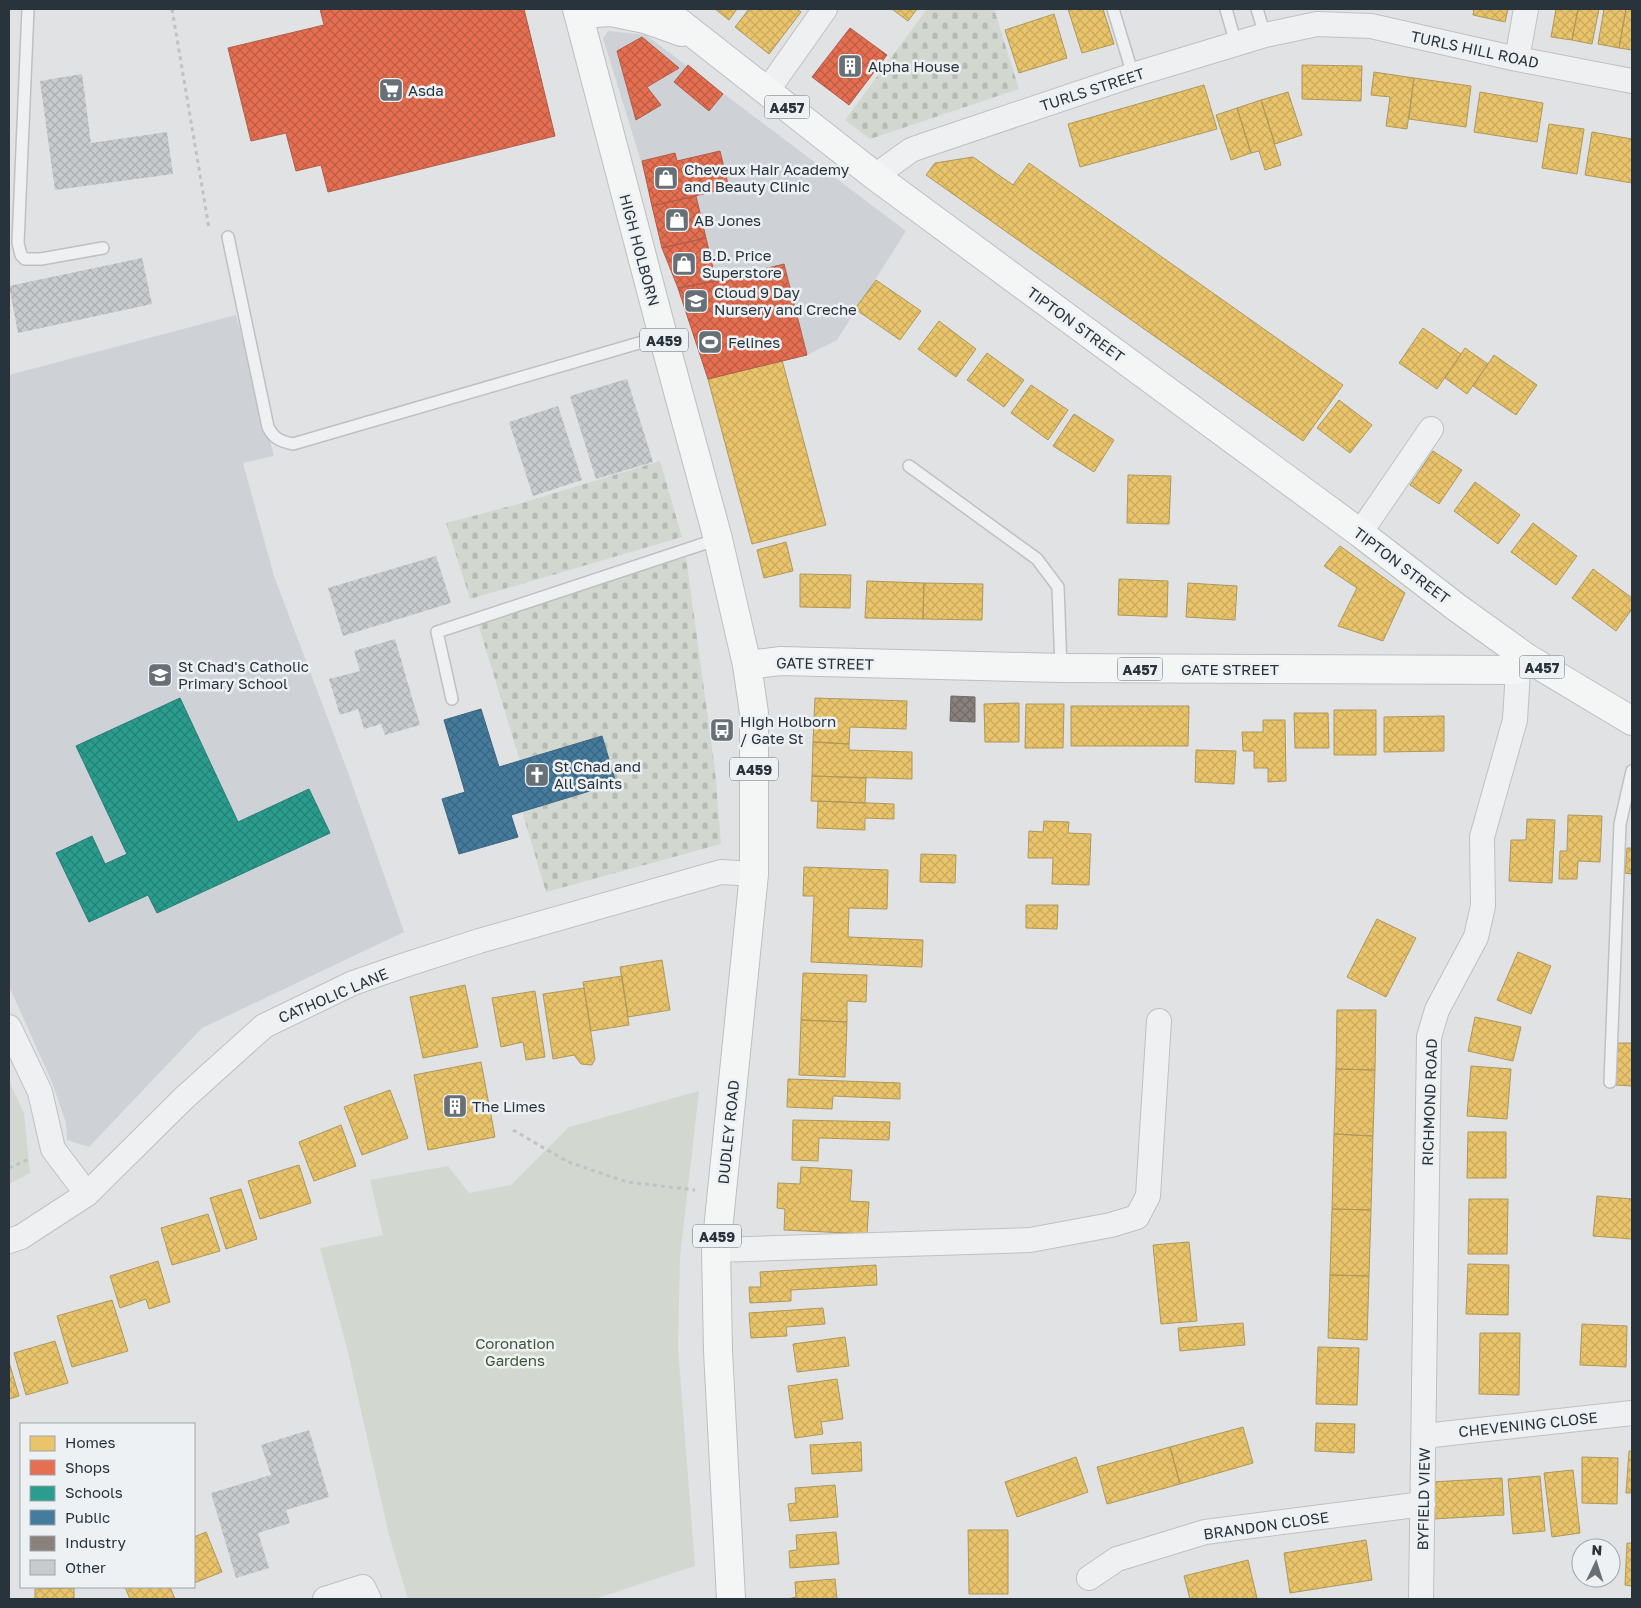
<svg xmlns="http://www.w3.org/2000/svg" width="1641" height="1608" font-family="'Golos Text',sans-serif">
<style>
.built{fill:#ced2d7}
.cemetery{fill:url(#cemetery-stones)}
.park{fill:#d2d8d0}
.homes{fill:url(#homes-cross-hatch);stroke:#af985c}
.shops{fill:url(#shops-cross-hatch);stroke:#ae5d4b}
.schools{fill:url(#schools-cross-hatch);stroke:#297d76}
.public{fill:url(#public-cross-hatch);stroke:#3c6580}
.industry{fill:url(#industry-cross-hatch);stroke:#6d6a69}
.building{fill:url(#building-cross-hatch)}
.lines{fill:none;stroke-linecap:round;stroke-linejoin:round}
.lane-casing{stroke:#bec0c2;stroke-width:14}
.street-casing{stroke:#bec0c2;stroke-width:26}
.primary-casing{stroke:#bcbfc2;stroke-width:30}
.path{stroke:#bfc3c5;stroke-width:3;stroke-dasharray:4 4;stroke-linecap:butt}
.lane{stroke:#eff0f1;stroke-width:11}
.street{stroke:#eff0f1;stroke-width:24}
.primary{stroke:#f4f5f5;stroke-width:28}
.labels{text-anchor:middle;dominant-baseline:central;stroke-width:5;stroke-linejoin:round;paint-order:stroke}
.shield{fill:#edf1f4;stroke:#636c73;stroke-width:1}
.shield-label{font-size:14px;font-weight:bold;fill:#28333c}
.street-label{font-size:15px;fill:#28333c;stroke:#edf1f4}
.poi-label{font-size:15px;fill:#28333c;stroke:#edf1f4;text-anchor:start}
.park-label{font-size:15px;fill:#435637;stroke:#edf1f4}
</style>
<defs>
<pattern id="cemetery-stones" width="16" height="16" patternUnits="userSpaceOnUse" patternTransform="scale(1.25)"><rect width="16" height="16" fill="#d2d8d0"/><path d="M2 7V4a2 2 0 0 1 4 0v3zM10 15v-3a2 2 0 0 1 4 0v3z" fill="#b4bab4"/></pattern>
<pattern id="homes-cross-hatch" width="8" height="8" patternUnits="userSpaceOnUse" patternTransform="scale(1.25)"><rect width="8" height="8" fill="#e9c46a"/><path d="M0 0l8 8M0 8l8-8" fill="none" stroke="#c8a95d"/></pattern>
<pattern id="shops-cross-hatch" width="8" height="8" patternUnits="userSpaceOnUse" patternTransform="scale(1.25)"><rect width="8" height="8" fill="#e76f51"/><path d="M0 0l8 8M0 8l8-8" fill="none" stroke="#bb5c44"/></pattern>
<pattern id="schools-cross-hatch" width="8" height="8" patternUnits="userSpaceOnUse" patternTransform="scale(1.25)"><rect width="8" height="8" fill="#2a9d8f"/><path d="M0 0l8 8M0 8l8-8" fill="none" stroke="#248176"/></pattern>
<pattern id="public-cross-hatch" width="8" height="8" patternUnits="userSpaceOnUse" patternTransform="scale(1.25)"><rect width="8" height="8" fill="#457b9d"/><path d="M0 0l8 8M0 8l8-8" fill="none" stroke="#3a6581"/></pattern>
<pattern id="industry-cross-hatch" width="8" height="8" patternUnits="userSpaceOnUse" patternTransform="scale(1.25)"><rect width="8" height="8" fill="#8a817c"/><path d="M0 0l8 8M0 8l8-8" fill="none" stroke="#716a67"/></pattern>
<pattern id="building-cross-hatch" width="8" height="8" patternUnits="userSpaceOnUse" patternTransform="scale(1.25)"><rect width="8" height="8" fill="#c8cbcd"/><path d="M0 0l8 8M0 8l8-8" fill="none" stroke="#acafb1"/></pattern>
</defs>
<rect width="100%" height="100%" fill="#e0e2e4"/>
<!-- built -->
<path class="built" d="M608,31l38,4 260,196 -69,109 -30,15 -99,24 -105,-341z
M236,315l38,141 -31,7 31,113 75,199 55,157 -202,96 -113,119 -22,-7 -1,-17 -14,-41 -43,-96v-611z"/>
<!-- cemetery -->
<path class="cemetery" d="M927,9h67l25,80 -149,50 -25,-19z
M660,461l22,76 -212,62 -24,-76 69,-18z
M686,557l29,213 6,74 -175,48 -24,-81 94,-28 -14,-47 -82,25 -44,-144z"/>
<!-- park -->
<path class="park" d="M9,1081l15,32 6,60 -21,11z
M699,1091l-19,166 -2,91 17,218 -101,33h-186l-19,-64 -42,-187 -27,-100 63,-13 -13,-55 78,-14 21,27 42,-8 58,-58z"/>
<!-- homes -->
<path class="homes" d="M715,9h22l-8,11z
M749,9h48l4,3 -32,42 -34,-27z
M892,9h25l-9,12z
M1068,9h35l11,35 -32,9z
M1474,9h34l-3,13 -32,-7z
M1556,9h22l-6,31 -21,-3z
M1578,9h21l-7,35 -20,-4z
M1604,9h22l-7,39 -21,-4z
M1626,9h6v41l-13,-2z
M1054,14l13,44 -48,15 -14,-43z
M1302,65l60,1 -1,35 -59,-2z
M1374,72l40,6 -7,51 -21,-3 4,-29 -19,-2z
M1414,78l57,8 -5,41 -57,-8z
M1204,85l13,44 -137,38 -12,-43z
M1288,92l14,43 -27,9 -14,-44z
M1480,92l63,11 -6,39 -63,-10z
M1261,100l20,65 -16,5 -6,-19 -8,2 -14,-45z
M1237,108l14,45 -20,7 -15,-45z
M1549,124l35,5 -7,45 -35,-6z
M1592,132l40,7v44l-47,-8z
M973,157l40,28 16,-22 314,222 -40,56 -377,-266 9,-12z
M876,280l45,31 -21,29 -45,-31z
M939,321l37,28 -20,28 -38,-28z
M1423,328l38,26 -24,35 -38,-26z
M1465,348l23,16 -21,30 -22,-16z
M987,353l37,27 -20,27 -37,-27z
M1494,355l43,30 -21,30 -43,-29z
M782,360l44,165 -74,19 -44,-165z
M1031,385l37,25 -20,30 -37,-27z
M1339,400l33,25 -22,28 -33,-25z
M1074,414l40,26 -20,32 -41,-26z
M1433,451l29,19 -23,34 -29,-19z
M1128,475l43,1 -2,48 -42,-1z
M1475,482l45,33 -22,29 -44,-33z
M1533,523l44,33 -21,29 -45,-33z
M786,542l7,29 -29,7 -7,-28z
M1340,546l65,47 -22,48 -45,-15 19,-38 -33,-22z
M1593,569l39,29v11l-16,22 -44,-33z
M800,574l51,1 -1,33 -50,-1z
M1119,579l49,2 -1,36 -49,-2z
M867,581l57,2 -1,36 -58,-1z
M924,583l59,1 -1,36 -59,-1z
M1188,583l49,3 -2,34 -49,-3z
M815,698l92,3 -1,28 -56,-2 -1,17 -36,-2z
M1019,703v39h-34l-1,-38z
M1026,704h38l-1,44h-38z
M1071,706h118l-1,40h-117z
M1334,710h42v45h-42z
M1294,713h34l1,35h-34z
M1444,716v35l-60,1v-35z
M1263,720h22l1,61 -18,1v-14h-14v-17h-11l-1,-19h21z
M813,742l36,2v6l63,2v27l-100,-3z
M1196,750l40,1 -2,33 -39,-2z
M812,776l54,2 -1,25 -54,-2z
M818,801l76,3v15l-29,-1v12l-48,-2z
M1568,815l34,1 -2,46 -22,-1 -1,18h-18l1,-28h7z
M1527,819l28,1 -3,63 -43,-2 2,-41h15z
M1044,821l25,1 -1,11 23,1 -2,51 -37,-1 1,-26h-25l1,-27 14,1z
M1627,848h5v26l-7,-1z
M921,854l35,1 -1,28 -35,-1z
M804,867l84,3 -1,39 -38,-1 -1,29 75,3 -1,27 -111,-5 3,-66h-11z
M1026,905h32l-1,24 -31,-1z
M1377,919l39,19 -30,59 -39,-20z
M1518,952l33,14 -20,48 -34,-14z
M662,960l8,50 -42,7 -8,-50z
M803,973l64,2 -1,27 -19,-1v21l-46,-2z
M622,976l7,49 -38,6 -8,-49z
M465,985l13,62 -55,11 -13,-61z
M584,988l11,71 -3,6 -11,-1 -7,-9 -21,4 -10,-65z
M535,991l10,66 -19,3 -3,-18 -22,5 -9,-49z
M1337,1010h39l-1,60 -39,-1z
M1475,1017l46,10 -8,34 -45,-10z
M801,1020l46,2 -2,55 -46,-2z
M1618,1043h14v43l-16,-1z
M481,1062l14,75 -67,13 -14,-75z
M1471,1066l40,3 -4,50 -40,-3z
M1336,1069l39,1 -2,66 -39,-2z
M788,1079l112,4v16l-67,-3 -1,13 -45,-2z
M390,1090l18,48 -46,17 -18,-48z
M793,1120l97,2 -1,18 -70,-2 -1,23 -26,-1z
M341,1125l15,41 -42,15 -15,-39z
M1468,1132h38v46h-39z
M1334,1134l39,2 -2,74 -39,-1z
M299,1165l12,38 -51,16 -12,-38z
M801,1167l51,3 -2,31 19,1 -2,32 -83,-4 1,-21 -8,-1 1,-25 22,1z
M241,1189l16,50 -31,10 -16,-51z
M1597,1196l35,3v40l-39,-3z
M1469,1199h39l-1,55h-39z
M1332,1209l39,1 -2,66 -39,-1z
M208,1214l12,37 -48,14 -11,-37z
M1189,1242l8,79 -36,3 -8,-79z
M158,1261l12,41 -21,7 -3,-10 -26,9 -10,-32z
M1468,1264l41,1 -1,50 -42,-1z
M876,1265l1,20 -86,5v11l-41,2 -1,-16h12l-1,-15z
M1330,1275l39,1 -2,64 -39,-2z
M112,1300l16,51 -56,16 -15,-51z
M823,1308l2,16 -39,3 1,9 -36,2 -2,-25z
M1243,1323l2,22 -65,6 -2,-23z
M1582,1324l45,2 -1,41 -46,-2z
M1480,1333h40l-1,62 -40,-1z
M845,1337l4,29 -52,6 -4,-28z
M55,1341l13,42 -42,12 -12,-42z
M1318,1347l41,1 -2,57 -41,-1z
M9,1362l10,34 -10,3z
M837,1379l6,40 -22,3 2,12 -28,4 -7,-52z
M1316,1423l39,1 -1,29 -39,-2z
M1243,1427l10,36 -73,21 -10,-37z
M861,1442l1,29 -50,3 -2,-29z
M1170,1447l10,37 -73,20 -10,-37z
M1629,1451h3v42h-6z
M1076,1457l12,35 -71,25 -12,-35z
M1582,1457l36,1 -1,46 -35,-1z
M1573,1470l7,63 -28,4 -8,-64z
M1540,1476l5,55 -32,3 -5,-55z
M1502,1478l2,37 -71,4 -2,-37z
M835,1485l3,32 -48,4 -2,-17 8,-1 -1,-15z
M968,1530h40v64h-39z
M206,1532l16,40 -28,11v-46z
M836,1532l3,32 -49,4 -1,-17 8,-1 -1,-15z
M1366,1540l6,40 -82,13 -6,-40z
M1627,1543h5v43l-7,-1z
M1248,1560l9,38 -6,1h-61l-6,-23z
M835,1579l2,20h-49l8,-2 -1,-15z
M125,1587h45l5,12h-45z
M74,1588v11h-39v-10z"/>
<!-- shops -->
<path class="shops" d="M320,9h204l31,127 -227,56 -7,-27 -25,6 -10,-38 -35,8 -23,-93 96,-23z
M850,28l37,27 -38,50 -37,-28z
M642,37l37,31 -32,19 14,18 -25,15 -19,-69z
M688,65l35,29 -14,17 -35,-29z
M720,151l9,37 -77,18 -10,-45 33,-8 2,8z
M696,196l10,42 -44,10 -10,-42z
M706,238l10,43 -38,7 -16,-40z
M784,264l23,91 -99,24 -30,-91 38,-7z"/>
<!-- schools -->
<path class="schools" d="M180,698l58,124 71,-33 21,44 -173,80 -9,-18 -59,27 -33,-69 36,-17 13,28 22,-10 -51,-108z"/>
<!-- public -->
<path class="public" d="M481,709l18,58 103,-31 14,47 -105,32 7,22 -59,17 -17,-55 23,-7 -21,-72z"/>
<!-- industry -->
<path class="industry" d="M951,696l24,1v25l-25,-1z"/>
<!-- building -->
<path class="building" d="M82,74l9,69 76,-11 6,42 -118,16 -15,-109z
M142,258l10,46 -134,29 -9,-47z
M627,379l26,83 -57,17 -26,-83z
M558,406l24,74 -49,16 -24,-74z
M436,556l15,47 -108,33 -15,-48z
M395,639l25,86 -35,10 -4,-11 -17,5 -6,-20 -18,6 -11,-36 31,-8 -6,-20z
M309,1430l20,67 -43,13 4,13 -32,10 11,35 -33,10 -25,-85 60,-18 -10,-30z"/>
<g class="lines">
<defs>
<path id="lane" d="M28,9l-10,234 3,12 4,4h16l62,-11
M1113,9l20,66
M1226,9l10,35
M1257,9l8,26
M228,237l40,190c6,12 12,14 25,17l370,-108
M909,466l128,93 21,28 3,81
M452,699l-15,-67 281,-93
M1610,1082l10,-258 12,-53"/>
<path id="street" d="M1517,59l9,-50
M767,91l58,-82
M875,176l36,-26 14,-5 208,-70 132,-40 52,-11 54,2 146,33 115,22
M1360,533l71,-104
M9,1027l31,65 13,57 34,45
M9,1241l12,-4 66,-43 97,-96 80,-72 89,-43 49,-17 77,-25 242,-69 33,2
M716,1250l314,-10 81,-15 26,-8 11,-21 11,-175
M1424,1436l208,-23
M1089,1578l28,-19 88,-27 218,-28
M325,1599l38,-12 6,12
M1421,1599l8,-562 8,-27 39,-73 7,-31 -1,-69 33,-117 3,-50"/>
<path id="primary" d="M577,9l86,327 55,203 29,126 7,48v161l-38,376 2,101 13,248
M662,9l213,167 485,357 96,74 71,51 105,63
M579,14l32,-2 34,7 37,13
M747,665l34,-4 280,7 457,2 9,-12"/>
</defs>
<!-- lane casing -->
<use href="#lane" class="lane-casing"/>
<!-- street casing -->
<use href="#street" class="street-casing"/>
<!-- primary casing -->
<use href="#primary" class="primary-casing"/>
<!-- path -->
<path class="path" d="M172,9l37,219
M513,1130l55,32 59,20 68,8
M9,1168l20,-9"/>
<!-- lane -->
<use href="#lane" class="lane"/>
<!-- street -->
<use href="#street" class="street"/>
<!-- primary -->
<use href="#primary" class="primary"/>
</g>
<!-- icons -->
<defs>
<symbol id="building-square" viewBox="-11 -11 22 22"><rect x="-9" y="-9" width="18" height="18" rx="4" fill="#687077" stroke="#edf1f4"/><path d="M-4-6H4V6H1V3H-1V6H-4ZM-2.5-4.3h1.7v1.8h-1.7ZM.8-4.3h1.7v1.8H.8ZM-2.5-1h1.7V.8h-1.7ZM.8-1h1.7V.8H.8Z" fill="#fff"/></symbol>
<symbol id="supermarket-square" viewBox="-11 -11 22 22"><rect x="-9" y="-9" width="18" height="18" rx="4" fill="#687077" stroke="#edf1f4"/><path d="M-6-5.5h2.5l.6 2H6L4.5 2H-2.5L-4.4-4H-6ZM-1.5 3.2a1.3 1.3 0 1 0 .1 0ZM3 3.2a1.3 1.3 0 1 0 .1 0Z" fill="#fff"/></symbol>
<symbol id="shop-square" viewBox="-11 -11 22 22"><rect x="-9" y="-9" width="18" height="18" rx="4" fill="#687077" stroke="#edf1f4"/><path d="M-5-2.5h2.3a2.7 3.5 0 0 1 5.4 0H5L5.5 6h-11ZM-1.5-2.5h3a1.5 2.3 0 0 0-3 0Z" fill="#fff"/></symbol>
<symbol id="school-square" viewBox="-11 -11 22 22"><rect x="-9" y="-9" width="18" height="18" rx="4" fill="#687077" stroke="#edf1f4"/><path d="M0-5L7-2L0 1L-7-2ZM-4 1L0 2.5L4 1V4Q0 6-4 4Z" fill="#fff"/></symbol>
<symbol id="stadium-square" viewBox="-11 -11 22 22"><rect x="-9" y="-9" width="18" height="18" rx="4" fill="#687077" stroke="#edf1f4"/><path d="M0-5a6.5 5 0 1 0 0 10a6.5 5 0 1 0 0-10ZM-3.5-1.8h7v3.6h-7Z" fill="#fff"/></symbol>
<symbol id="bus-square" viewBox="-11 -11 22 22"><rect x="-9" y="-9" width="18" height="18" rx="4" fill="#687077" stroke="#edf1f4"/><path d="M-5-6H5V4H4V6H2V4H-2V6H-4V4H-5ZM-3.5-4V0h7V-4ZM-3.5 1.2v1.5H-2V1.2ZM2 1.2v1.5H3.5V1.2Z" fill="#fff"/></symbol>
<symbol id="church-square" viewBox="-11 -11 22 22"><rect x="-9" y="-9" width="18" height="18" rx="4" fill="#687077" stroke="#edf1f4"/><path d="M-1.2-6h2.4v3.5h3.3v2.4h-3.3V6h-2.4V-.1h-3.3v-2.4h3.3Z" fill="#fff"/></symbol>
</defs>
<g fill-rule="evenodd">
<use href="#building-square" x="836" y="52" width="28" height="28"/>
<use href="#supermarket-square" x="377" y="76" width="28" height="28"/>
<use href="#shop-square" x="652" y="164" width="28" height="28"/>
<use href="#shop-square" x="663" y="206" width="28" height="28"/>
<use href="#shop-square" x="670" y="250" width="28" height="28"/>
<use href="#school-square" x="682" y="287" width="28" height="28"/>
<use href="#stadium-square" x="696" y="328" width="28" height="28"/>
<use href="#school-square" x="146" y="661" width="28" height="28"/>
<use href="#bus-square" x="708" y="716" width="28" height="28"/>
<use href="#church-square" x="523" y="761" width="28" height="28"/>
<use href="#building-square" x="441" y="1092" width="28" height="28"/>
</g>
<g class="labels">
<!-- shield labels -->
<g class="shield">
<rect x="764.5" y="95.5" width="45" height="23" rx="4"/>
<rect x="640" y="328.5" width="48" height="23" rx="4"/>
<rect x="1519.5" y="655.5" width="45" height="23" rx="4"/>
<rect x="1117.5" y="657.5" width="45" height="23" rx="4"/>
<rect x="730" y="757.5" width="48" height="23" rx="4"/>
<rect x="693" y="1224.5" width="48" height="23" rx="4"/>
</g>
<g class="shield-label">
<text x="787" y="107">A457</text>
<text x="664" y="340">A459</text>
<text x="1542" y="667">A457</text>
<text x="1140" y="669">A457</text>
<text x="754" y="769">A459</text>
<text x="717" y="1236">A459</text>
</g>
<!-- street labels -->
<g class="street-label">
<text transform="translate(1475 49) rotate(12)">TURLS HILL ROAD</text>
<text transform="translate(1092 89) rotate(-18)">TURLS STREET</text>
<text transform="translate(640 250) rotate(75)">HIGH HOLBORN</text>
<text transform="translate(1076 324) rotate(36)">TIPTON STREET</text>
<text transform="translate(1402 565) rotate(37)">TIPTON STREET</text>
<text transform="translate(825 663) rotate(1)">GATE STREET</text>
<text x="1230" y="669">GATE STREET</text>
<text transform="translate(333 995) rotate(-23)">CATHOLIC LANE</text>
<text transform="translate(1429 1102) rotate(-88)">RICHMOND ROAD</text>
<text transform="translate(728 1132) rotate(-84)">DUDLEY ROAD</text>
<text transform="translate(1528 1424) rotate(-6)">CHEVENING CLOSE</text>
<text transform="translate(1423 1499) rotate(-89)">BYFIELD VIEW</text>
<text transform="translate(1266 1525) rotate(-8)">BRANDON CLOSE</text>
</g>
<!-- poi labels -->
<g class="poi-label">
<text x="868" y="66">Alpha House</text>
<text x="408" y="90">Asda</text>
<text x="684" y="169">Cheveux Hair Academy<tspan x="684" dy="17">and Beauty Clinic</tspan></text>
<text x="694" y="220">AB Jones</text>
<text x="702" y="255">B.D. Price<tspan x="702" dy="17">Superstore</tspan></text>
<text x="714" y="292">Cloud 9 Day<tspan x="714" dy="17">Nursery and Creche</tspan></text>
<text x="728" y="342">Felines</text>
<text x="178" y="666">St Chad's Catholic<tspan x="178" dy="17">Primary School</tspan></text>
<text x="740" y="721">High Holborn<tspan x="740" dy="17">/ Gate St</tspan></text>
<text x="554" y="766">St Chad and<tspan x="554" dy="17">All Saints</tspan></text>
<text x="472" y="1106">The Limes</text>
</g>
<!-- park labels -->
<g class="park-label">
<text x="515" y="1343">Coronation<tspan x="515" dy="17">Gardens</tspan></text>
</g>
</g>
<!-- border -->
<rect width="1641" height="1608" fill="none" stroke="#28333c" stroke-width="20"/>
<!-- legend -->
<rect x="20" y="1423" width="175" height="165" fill="#edf1f4" stroke="#9ea5aa"/>
<rect x="30" y="1436" width="25" height="15" fill="#e9c46a" stroke="#9ea5aa"/>
<text x="65" y="1448" font-size="15" fill="#28333c">Homes</text>
<rect x="30" y="1460" width="25" height="15" fill="#e76f51" stroke="#9ea5aa"/>
<text x="65" y="1473" font-size="15" fill="#28333c">Shops</text>
<rect x="30" y="1486" width="25" height="15" fill="#2a9d8f" stroke="#9ea5aa"/>
<text x="65" y="1498" font-size="15" fill="#28333c">Schools</text>
<rect x="30" y="1510" width="25" height="15" fill="#457b9d" stroke="#9ea5aa"/>
<text x="65" y="1523" font-size="15" fill="#28333c">Public</text>
<rect x="30" y="1536" width="25" height="15" fill="#8a817c" stroke="#9ea5aa"/>
<text x="65" y="1548" font-size="15" fill="#28333c">Industry</text>
<rect x="30" y="1560" width="25" height="15" fill="#c8cbcd" stroke="#9ea5aa"/>
<text x="65" y="1573" font-size="15" fill="#28333c">Other</text>
<!-- north arrow -->
<g transform="translate(1596 1563) rotate(4)"><circle r="24" fill="#edf1f4" stroke="#9ea5aa"/>
<path d="M0-4L9 19L0 12L-9 19Z" fill="#687077"/>
<text y="-8" font-size="14" font-weight="bold" text-anchor="middle" fill="#28333c">N</text>
</g>
</svg>
